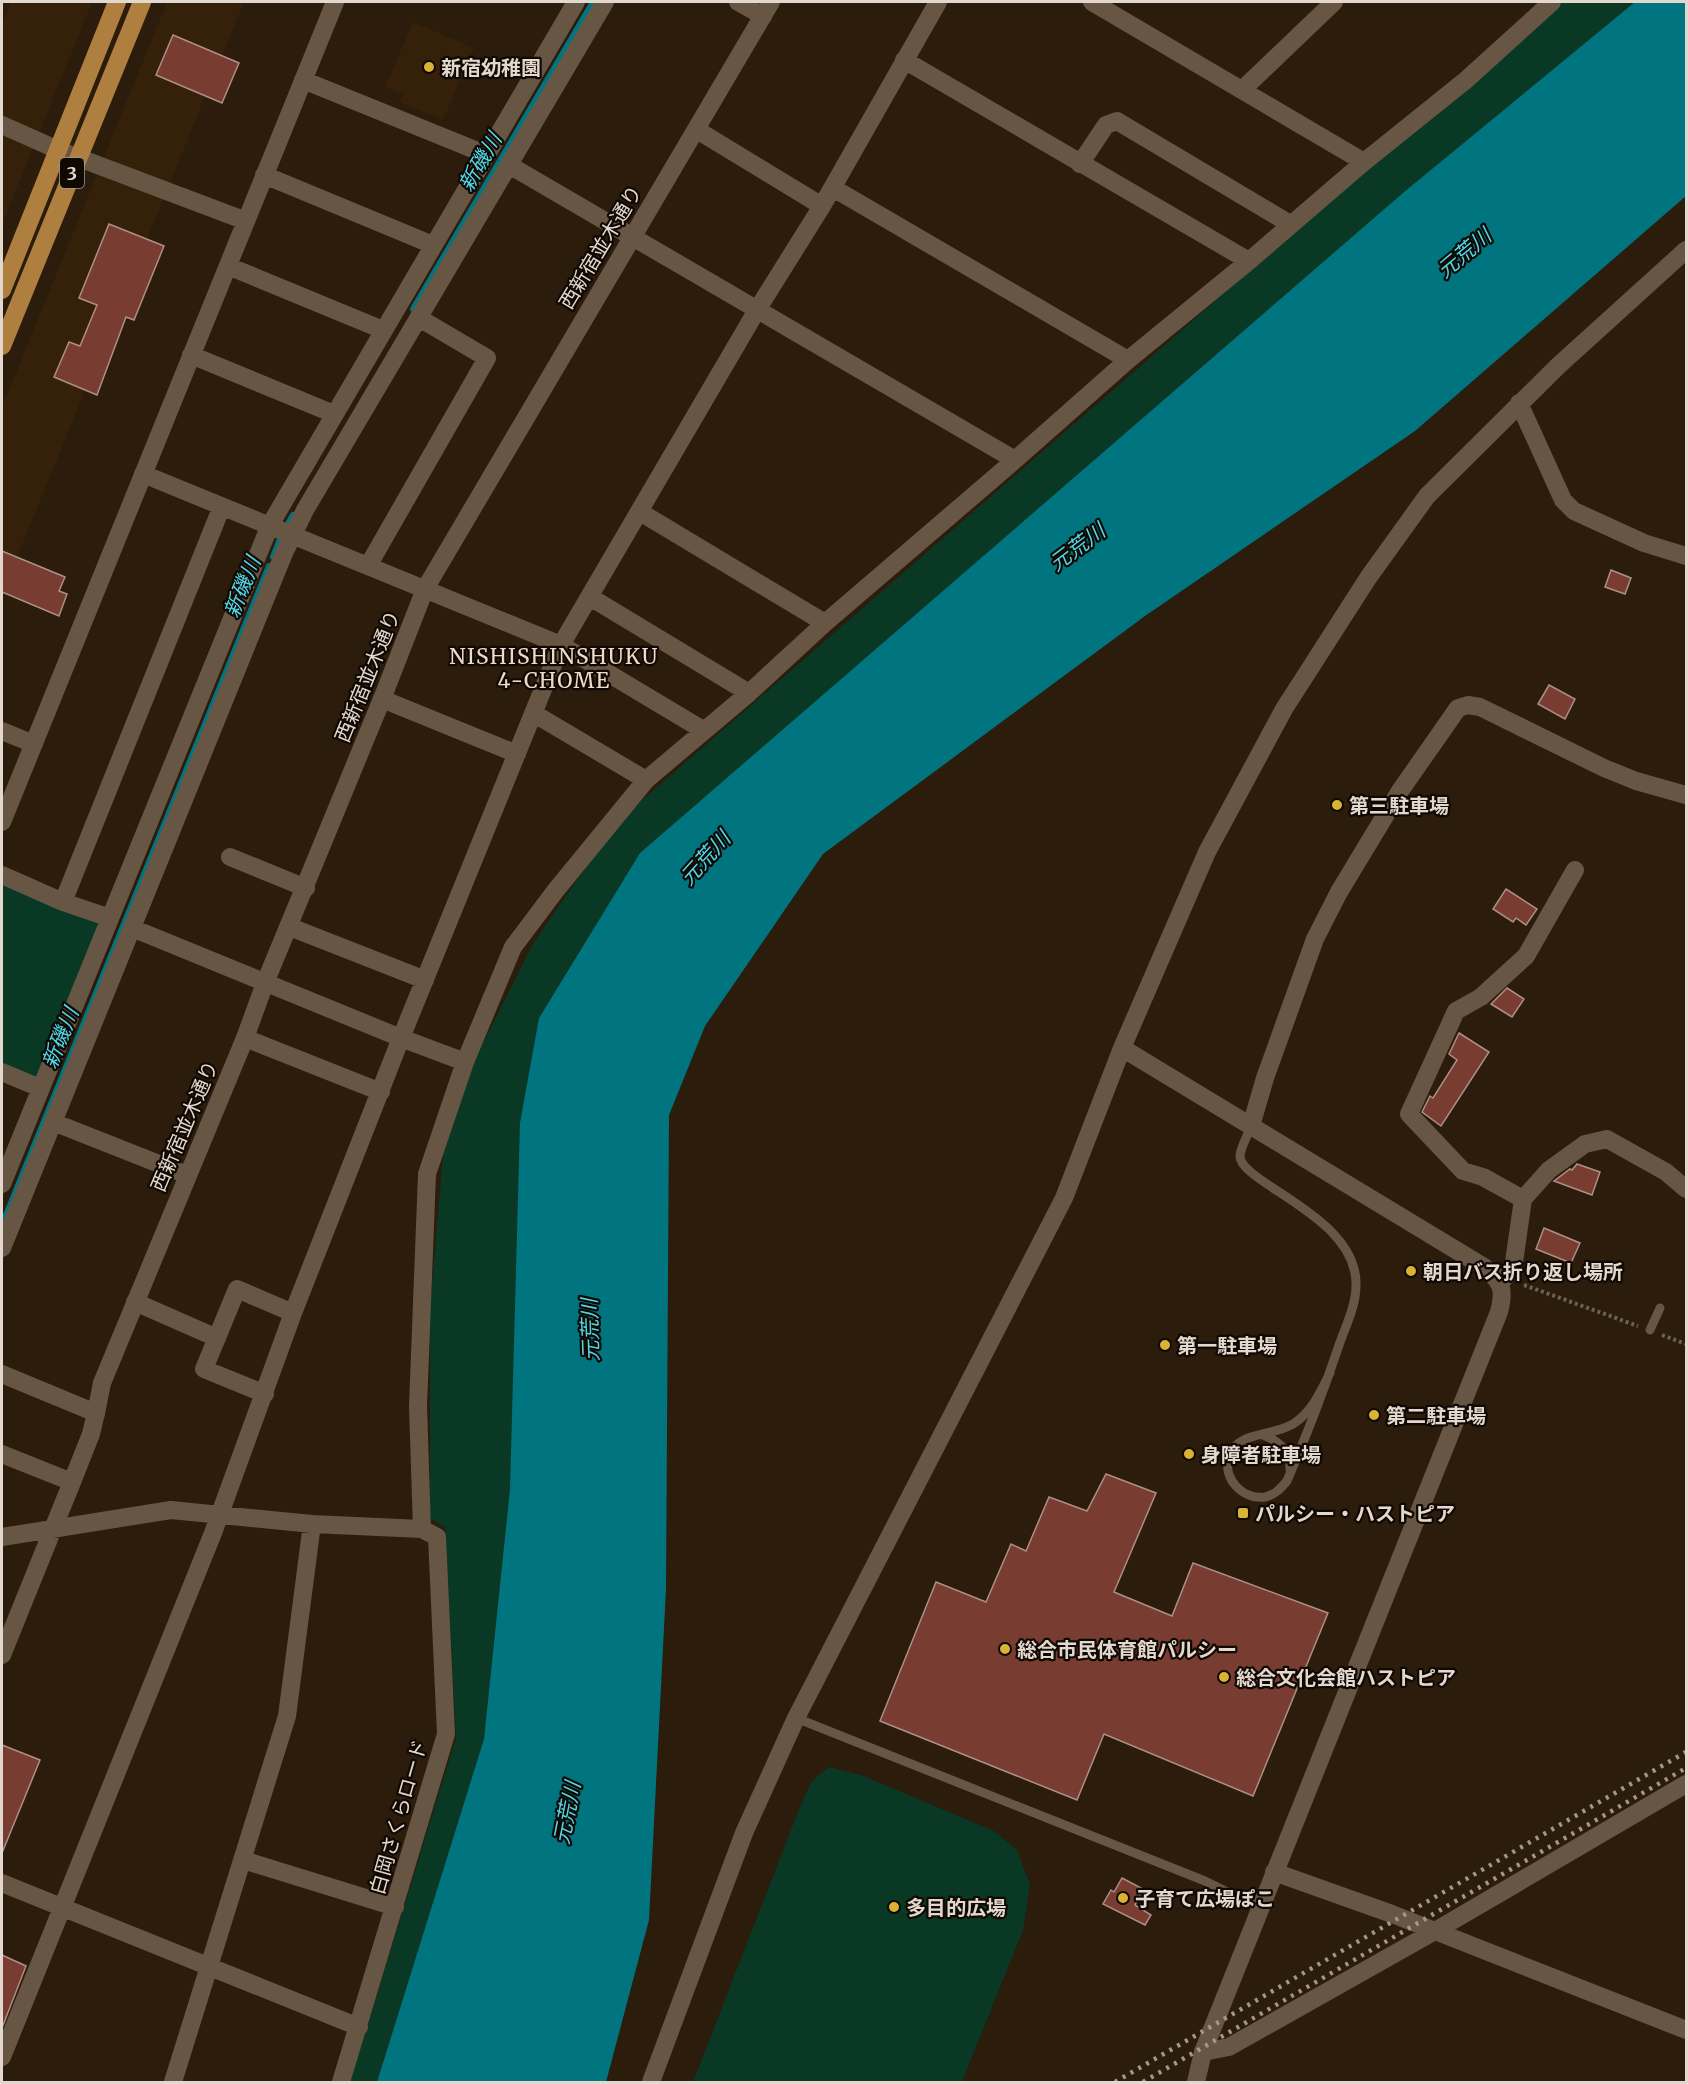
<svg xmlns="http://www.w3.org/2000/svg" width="1688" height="2084" font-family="Merriweather,'Noto Sans JP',serif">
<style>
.built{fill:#35200a}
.green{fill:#093825}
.water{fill:#007580}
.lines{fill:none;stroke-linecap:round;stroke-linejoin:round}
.stream{stroke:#007580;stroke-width:6}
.building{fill:#793c30;stroke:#ac8f89;stroke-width:1.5}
.path{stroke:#6e6052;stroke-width:4;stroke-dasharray:3 3;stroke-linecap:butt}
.lane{stroke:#685644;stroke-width:9}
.street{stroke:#685644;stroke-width:18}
.secondary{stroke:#685644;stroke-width:18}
.primary{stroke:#af7f40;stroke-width:18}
.rail{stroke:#a3978b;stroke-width:4.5;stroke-dasharray:3 6;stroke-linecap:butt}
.poi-dot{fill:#d9b334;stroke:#0f0803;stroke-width:2}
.labels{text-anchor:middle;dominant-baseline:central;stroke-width:4.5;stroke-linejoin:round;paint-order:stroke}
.shield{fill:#0f0803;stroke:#a39a91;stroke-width:1.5}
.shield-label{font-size:18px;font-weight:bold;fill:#e3d8ce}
.poi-label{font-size:20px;font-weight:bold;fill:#e3d8ce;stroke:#0f0803;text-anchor:start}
.street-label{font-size:20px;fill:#e3d8ce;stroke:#0f0803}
.water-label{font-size:21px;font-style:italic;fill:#51d9ea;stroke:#0f0803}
.neighbourhood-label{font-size:21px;letter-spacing:1.5px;fill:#efdac5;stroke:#0f0803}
</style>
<rect width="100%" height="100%" fill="#2b1c0c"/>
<!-- built -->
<path class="built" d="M11,2h81l-90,223v-200z
M167,2h77l-242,592v-187z
M413,22l61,26 -31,72 -44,-18 4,-8 -18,-7z"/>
<!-- green -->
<path class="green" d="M1551,2h84l-231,190 -764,661 -101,165 -29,471 -26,250 -107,343h-27l106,-344 -11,-211 -15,-9v-210l13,-152 29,-91 62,-123 83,-120 798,-695z
M2,882l104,43 -65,156 -39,-16z
M829,1767l32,8 133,56 23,19 13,34 -7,46 -61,152h-269l108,-278 12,-24z"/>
<!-- water -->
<path class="water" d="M1635,2h51v194l-271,235 -270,185 -322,238 -118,172 -36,89 -3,474 -17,331 -43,162h-229l107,-343 26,-250 10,-366 19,-105 101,-165 764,-661z"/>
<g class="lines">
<!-- stream -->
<path class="stream" d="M413,309l180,-307
M273,557l9,-23 11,-19
M2,1225l267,-659"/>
</g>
<!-- building -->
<path class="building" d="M173,35l66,28 -17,40 -66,-28z
M109,224l55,22 -30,74 -8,-3 -29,78 -43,-18 15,-35 11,4 17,-41 -18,-7z
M2,551l63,26 -6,14 8,3 -8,22 -57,-24z
M1611,570l20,8 -6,16 -20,-7z
M1549,685l26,14 -10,20 -27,-15z
M1506,889l31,20 -11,16 -10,-7 -3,4 -20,-13z
M1507,988l17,11 -12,18 -21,-13z
M1459,1033l30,19 -48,74 -19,-14 8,-16 3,2 24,-38 -8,-6z
M1577,1164l23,8 -8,23 -38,-14 16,-12 2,1z
M1544,1228l36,15 -9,20 -35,-14z
M1106,1474l50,19 -42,99 58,24 21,-53 135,50 -75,183 -149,-62 -27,66 -197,-79 56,-139 50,20 25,-58 15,7 23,-54 38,14z
M2,1745l38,15 -38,93z
M1122,1878l21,11 -8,16 16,10 -6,10 -42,-21 8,-14 3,2z
M2,1955l24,11 -24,62z"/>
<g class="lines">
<!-- path -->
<path class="path" d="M1524,1285l114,41
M1662,1335l24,9"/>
<!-- lane -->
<path class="lane" d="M1251,1126c-3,9 -11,22 -11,30 0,27 114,59 116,126 1,23 -11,45 -18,66 -15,45 -32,89 -51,133 -6,7 -12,14 -22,16 -23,3 -43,-19 -36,-41 9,-26 47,-19 67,-34 17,-12 25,-32 34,-49
M1650,1330l10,-22
M1263,1435c16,6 28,16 27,35
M796,1718l409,163 55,27"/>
<!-- street -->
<path class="street" d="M738,2l25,14
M1092,2l272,160
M904,60l345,201
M303,80l182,74
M1242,90l92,-88
M2,125l56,25 188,71
M697,130l125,76
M1080,164l26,-39 11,-4 173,103
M509,165l506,295
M264,175l169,70
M833,188l295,172
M228,266l155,64
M191,355l143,59
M1519,403l44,97 11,11 70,32 42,13
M143,474l418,171 142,85
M640,512l185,111
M368,566l119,-208 -68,-40
M590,597l159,96
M382,699l135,55
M533,713l113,67
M2,731l32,13
M2,822l333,-820
M230,857l76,31
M2,875l61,27 47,16
M63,902l159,-396
M290,927l135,53
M132,928l269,110 64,24
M245,1038l136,54
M1122,1048l362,219c18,15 21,22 15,45l-296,740
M2,1072l38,16
M53,1122l134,53
M2,1184l268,-659 306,-523
M1523,1199l-40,-22 -20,-6 -54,-57 47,-103 25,-14 45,-41 49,-86
M2,1248l282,-695 21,-43 300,-508
M1500,1283l13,-14 10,-70 26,-29 36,-26 22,-5 59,33 20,17
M135,1302l82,36
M265,1394l-61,-25 33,-80 56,24
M2,1454l70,28
M422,1529l-4,-123 9,-232 38,-112 48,-115 43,-57 90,-110 103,-87 76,-70 190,-163 113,-100 121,-99 115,-99 102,-82 86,-78
M2,1537l169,-27 141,14 110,5 15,8 9,197 -105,348
M2,1655l70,-173 19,-48 5,-21
M243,1860l152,47
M1274,1872l118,42 294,116
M2,1883l357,144
M1203,2052l26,-5 206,-116 251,-147
M2,2057l211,-524 80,-220 108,-275 160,-393 196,-335 65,-104 116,-204
M173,2082l114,-366 25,-192
M651,2082l93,-249 52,-115 268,-520 58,-150 85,-196 77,-143 84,-131 59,-82 131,-130 128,-116"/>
<!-- secondary -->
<path class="secondary" d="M1251,1126l14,-48 50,-139 24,-47 61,-101 58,-83 10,-3 12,2 124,61 32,13 50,14
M2,1374l94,39 6,-30 143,-345 20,-55 117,-284 43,-110 346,-587
M1196,2082l7,-30"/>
<!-- primary -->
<path class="primary" d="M2,290l115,-288
M2,346l140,-344"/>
<!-- rail -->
<path class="rail" d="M1115,2082l571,-330
M1143,2082l543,-314"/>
</g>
<!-- markers -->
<g class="poi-dot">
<circle cx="429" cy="67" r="6"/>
<circle cx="1337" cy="805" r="6"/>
<circle cx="1411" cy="1271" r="6"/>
<circle cx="1165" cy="1345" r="6"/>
<circle cx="1374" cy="1415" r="6"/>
<circle cx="1189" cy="1454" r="6"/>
<rect x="1237" y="1507" width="12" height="12" rx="3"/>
<circle cx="1005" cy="1649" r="6"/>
<circle cx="1224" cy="1677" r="6"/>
<circle cx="1123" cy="1898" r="6"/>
<circle cx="894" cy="1907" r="6"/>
</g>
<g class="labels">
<!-- shield labels -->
<rect class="shield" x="60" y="158" width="24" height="30" rx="4.5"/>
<g class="shield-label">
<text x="72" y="173">3</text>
</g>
<!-- poi labels -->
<g class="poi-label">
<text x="441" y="67">新宿幼稚園</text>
<text x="1349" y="805">第三駐車場</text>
<text x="1423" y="1271">朝日バス折り返し場所</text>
<text x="1177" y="1345">第一駐車場</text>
<text x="1386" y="1415">第二駐車場</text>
<text x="1201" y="1454">身障者駐車場</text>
<text x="1255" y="1513">パルシー・ハストピア</text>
<text x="1017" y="1649">総合市民体育館パルシー</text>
<text x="1236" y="1677">総合文化会館ハストピア</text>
<text x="1135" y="1898">子育て広場ぽこ</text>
<text x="906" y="1907">多目的広場</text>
</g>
<!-- street labels -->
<g class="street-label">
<text transform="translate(600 247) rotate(-59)">西新宿並木通り</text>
<text transform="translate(367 676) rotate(-68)">西新宿並木通り</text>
<text transform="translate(184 1126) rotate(-67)">西新宿並木通り</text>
<text transform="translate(398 1817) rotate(-74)">白岡さくらロード</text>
</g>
<!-- water labels -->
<g class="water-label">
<text transform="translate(480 162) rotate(-60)">新磯川</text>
<text transform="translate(1464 253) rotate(-40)">元荒川</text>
<text transform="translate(1077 547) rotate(-37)">元荒川</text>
<text transform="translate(242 587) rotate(-68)">新磯川</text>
<text transform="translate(705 858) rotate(-48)">元荒川</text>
<text transform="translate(60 1038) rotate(-68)">新磯川</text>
<text transform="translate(590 1330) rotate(-92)">元荒川</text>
<text transform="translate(567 1813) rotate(-79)">元荒川</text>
</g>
<!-- neighbourhood labels -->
<g class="neighbourhood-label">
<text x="554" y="656">NISHISHINSHUKU<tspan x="554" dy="24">4-CHOME</tspan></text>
</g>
</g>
<!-- border -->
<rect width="1688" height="2084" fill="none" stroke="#e3d8ce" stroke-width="6"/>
</svg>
